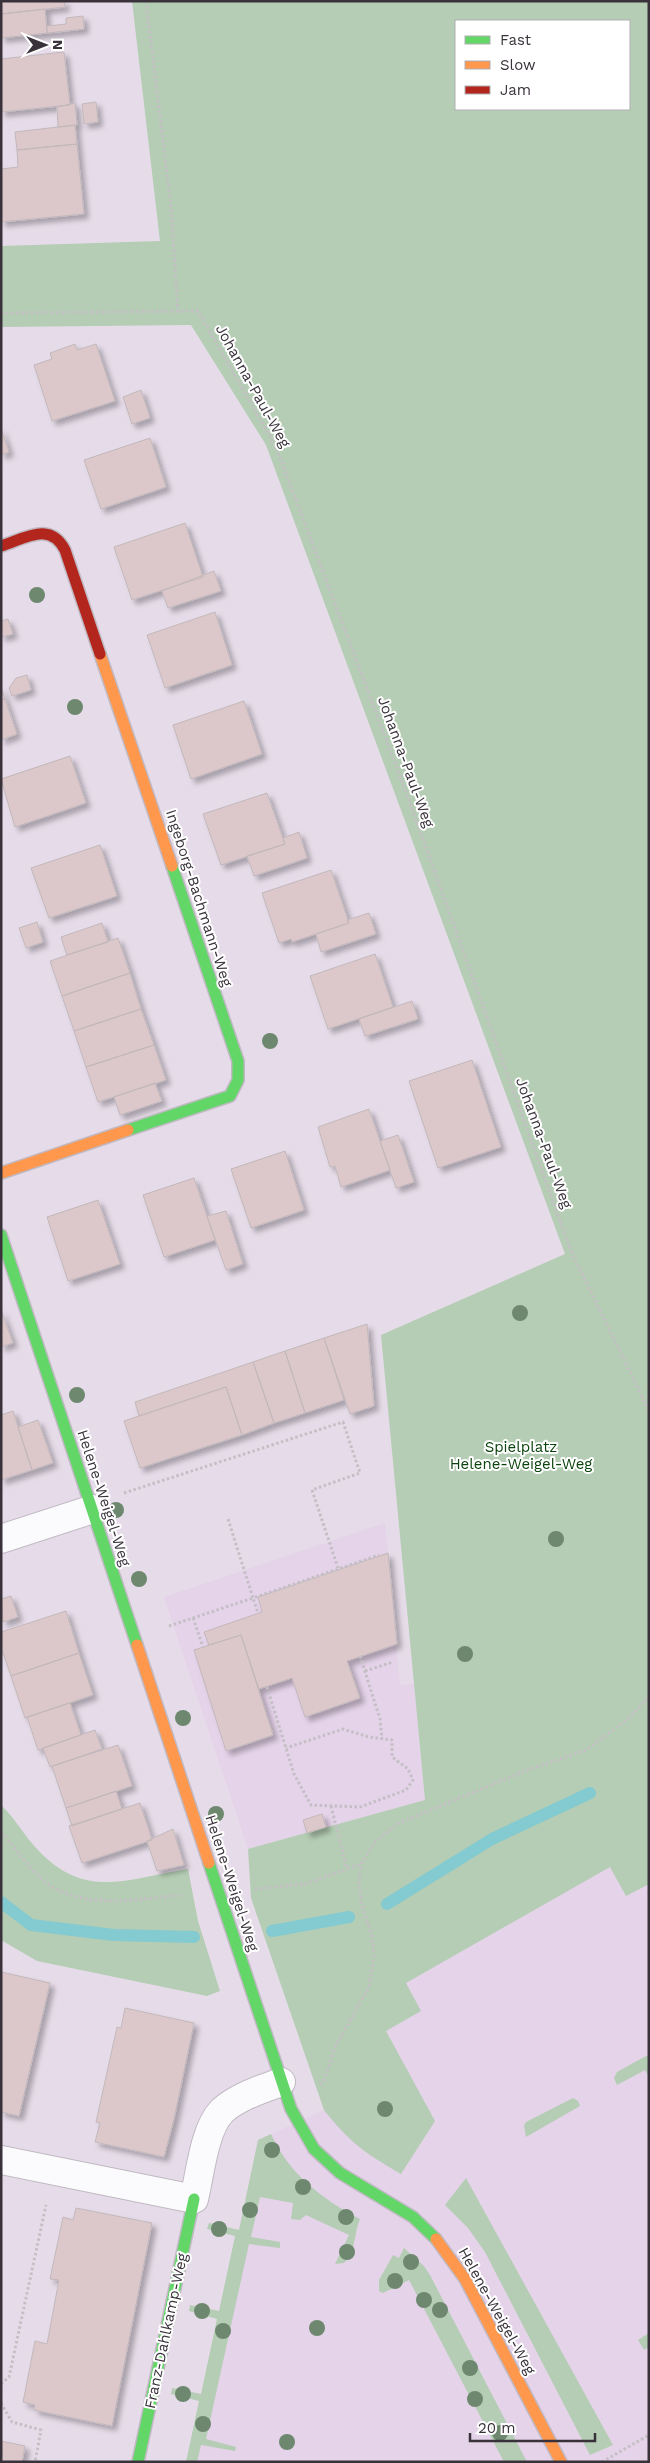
<svg xmlns="http://www.w3.org/2000/svg" width="650" height="2463" font-family="'Work Sans',sans-serif">
<style>
.built{fill:#e5d3e9}
.green{fill:#b4cdb4;fill-rule:evenodd}
.lines{fill:none;stroke-linecap:round;stroke-linejoin:round}
.stream{stroke:#83cad1;stroke-width:12}
.building{fill:#dcc8ca;stroke:#c2b8bc;filter:url(#shadow)}
.street-casing{stroke:#c0b9c3;stroke-width:30}
.fast-casing{stroke:#c0b9c3;stroke-width:14}
.slow-casing{stroke:#c0b9c3;stroke-width:14}
.jam-casing{stroke:#c0b9c3;stroke-width:14}
.path{stroke:#c4bfc4;stroke-width:3;stroke-dasharray:2.5 2.5;stroke-linecap:butt}
.street{stroke:#fbfafc;stroke-width:28}
.fast{stroke:#63d668;stroke-width:11}
.slow{stroke:#ff974d;stroke-width:11}
.jam{stroke:#b3261e;stroke-width:11}
.tree{fill:#6d886f}
.labels{text-anchor:middle;dominant-baseline:central;stroke-width:4;stroke-linejoin:round;paint-order:stroke}
.street-label{font-size:15px;fill:#39323b;stroke:#fff}
.park-label{font-size:15px;fill:#0a430c;stroke:#fff}
</style>
<defs>
<filter id="shadow"><feDropShadow dx="4.5" dy="4.5" stdDeviation="2.5" flood-color="#0004"/></filter>
</defs>
<rect width="100%" height="100%" fill="#e6dce9"/>
<!-- built -->
<path class="built" d="M385,1523l15,162 14,-1 11,116 -177,49 -84,-252z
M649,1840v622h-459l68,-322 66,-30 66,-129z"/>
<!-- green -->
<path class="green" d="M132,1h517v1883l-23,12 -16,-29 -204,116 15,28 -35,20 49,90 -34,53c-36,-21 -51,-31 -77,-64l-73,-212 -3,-49 177,-49 -44,-465 184,-81 -299,-809 -75,-120 -190,2v-81l159,-5zM456,21h173v88h-173z
M1,1805c15,14 23,31 37,45 48,51 90,28 150,19l10,52 22,70 -13,5 -170,-35 -36,-21z
M646,2056h3v21l-4,-7 -28,15 -3,-7 3,-6z
M573,2098l5,3 2,5 -54,31 -2,-11 2,-4z
M271,2134c18,40 51,65 89,85 -6,14 -4,32 -16,44l-9,1 14,-29 -43,-20 -6,5 -9,-1 2,-16 -33,-6 -9,40 29,5v6l-31,-4 -43,195 30,8 -1,4 -34,-6 -4,17h-11l13,-61 -28,-7 1,-6 29,6 16,-75 -28,-8 1,-6 29,6 16,-75 -28,-7 2,-6 30,7 19,-90z
M466,2178l147,267 -23,10 -105,-203 -17,-24 -23,-23z
M404,2248l20,18 6,9 97,187h-23l-95,-182 -26,13 -4,-2v-11l14,-25 6,3z
M649,2333v14l-5,3 -6,-10z"/>
<g class="lines">
<!-- stream -->
<path class="stream" d="M1,1902l30,23 83,10 80,2
M387,1904l105,-65 98,-46
M272,1931l77,-14"/>
</g>
<!-- building -->
<path class="building" d="M1,1h63l1,6 -64,7z
M45,9l2,24 -46,5v-24z
M83,16l1,13 -37,4v-7l19,-2v-6z
M64,52l6,53 -69,7v-53z
M96,102l2,20 -14,2 -2,-20z
M75,103l2,22 -19,2 -1,-20z
M75,125l2,19 -60,6 -2,-18z
M77,144l7,70 -83,8v-53l17,-2 -1,-17z
M75,344l2,6 19,-6 19,57 -63,20 -18,-56 18,-6 -2,-6z
M141,390l9,28 -18,6 -9,-27z
M1,428l8,24 -8,3z
M150,438l16,49 -65,22 -17,-49z
M185,523l18,54 -71,23 -18,-53z
M214,571l7,20 -53,17 -6,-17z
M215,612l17,53 -67,23 -18,-53z
M8,619l5,15 -12,3v-16z
M27,675l4,15 -19,6 -3,-8 7,-10z
M1,687l4,12 -4,1z
M5,699l12,35 -16,6v-40z
M244,701l18,53 -71,25 -18,-54z
M70,756l16,47 -71,24 -14,-48z
M267,793l18,51 -64,21 -18,-51z
M299,832l8,26 -53,18 -7,-20 38,-12 -2,-6z
M100,845l17,51 -68,22 -18,-50z
M331,870l18,53 -57,19 -1,-3 -12,4 -17,-50z
M369,913l7,21 -55,18 -5,-18 33,-11 -2,-3z
M37,922l6,20 -17,6 -7,-20z
M102,923l6,19 -41,13 -6,-18z
M118,938l12,35 -68,23 -12,-35z
M375,954l18,53 -65,22 -18,-53z
M130,973l11,36 -67,22 -12,-35z
M412,1001l6,18 -53,17 -6,-17z
M141,1009l13,36 -68,22 -12,-36z
M154,1045l12,35 -68,22 -12,-35z
M472,1060l29,87 -63,21 -29,-87z
M155,1083l7,18 -42,14 -6,-18z
M369,1109l21,61 -49,17 -6,-21 -5,1 -12,-40z
M398,1135l16,47 -18,6 -16,-47z
M285,1151l19,59 -53,18 -20,-59z
M194,1178l21,62 -51,17 -21,-62z
M98,1200l22,64 -52,17 -21,-64z
M226,1211l17,53 -17,6 -19,-54z
M1,1310l12,33 -12,4z
M367,1324l7,82 -24,8 -26,-76z
M324,1338l20,62 -39,13 -20,-62z
M285,1351l20,62 -31,10 -21,-61z
M253,1362l21,61 -32,12 -16,-48 -87,29 -4,-14z
M226,1387l16,48 -102,33 -16,-47z
M13,1411l19,59 -31,10v-65z
M38,1420l15,43 -21,7 -14,-43z
M388,1553l9,91 -50,17 13,37 -55,19 -13,-39 -33,11 -18,-54 -32,10 -5,-13 58,-20 -4,-15z
M11,1596l7,21 -15,5 -2,-23z
M66,1611l13,42 -68,23 -10,-29v-15z
M241,1635l32,100 -47,16 -32,-101z
M79,1653l14,42 -68,23 -14,-42z
M70,1703l11,32 -43,15 -11,-33z
M95,1730l7,19 -52,18 -7,-19z
M118,1745l14,41 -66,22 -14,-42z
M116,1791l6,18 -50,17 -6,-18z
M140,1803l12,37 -70,23 -13,-37z
M322,1814l4,13 -19,6 -4,-13z
M173,1829l11,36 -27,6 -10,-30z
M1,1972l49,11 -31,133 -18,-4z
M125,2008l69,15 -20,96 -10,38 -69,-15 5,-19 -4,-1 21,-95 4,1z
M76,2208l76,15 -40,203 -78,-16 1,-5 -12,-3 12,-61 12,3 12,-64 -9,-1 13,-62 10,3z
M1,2441l24,5 -3,16h-21z"/>
<g class="lines">
<defs>
<path id="street" d="M1,1539l92,-30
M1,2160l193,39c6,-24 10,-70 28,-88 15,-14 40,-22 59,-29"/>
<path id="fast" d="M128,1130l102,-34 8,-16v-19l-66,-195
M1,1235l136,410
M209,1863l82,246 23,40 26,24 73,44 23,22
M138,2462l56,-263"/>
<path id="slow" d="M100,654l72,212
M1,1173l127,-43
M137,1645l72,218
M436,2239l29,40 96,183"/>
<path id="jam" d="M1,546c25,-8 49,-25 64,4l35,104"/>
</defs>
<!-- street casing -->
<use href="#street" class="street-casing"/>
<!-- fast casing -->
<use href="#fast" class="fast-casing"/>
<!-- slow casing -->
<use href="#slow" class="slow-casing"/>
<!-- jam casing -->
<use href="#jam" class="jam-casing"/>
<!-- path -->
<path class="path" d="M146,1l25,206 7,104
M1,313l197,-2 78,136 130,345 165,459 78,160
M124,1493l219,-71 17,51 -48,17 26,78
M228,1519l25,79 126,-43
M193,1618l10,29
M169,1626l84,-28 5,15
M360,1656l20,63 2,20
M365,1671l28,-9
M267,1687l27,87 17,31 49,2 46,-17 7,-10 -5,-11 -16,-12v-17l-23,-3 -26,-8 -57,19
M331,1806l16,63
M1,1832c15,16 26,35 43,49 37,30 94,18 137,14
M255,1889l50,-5 56,-20
M320,2084l4,-3 11,-34 34,-60 5,-31 -2,-19 -11,-35 -2,-20 2,-18 15,-23 23,-18 126,-52 61,-21 41,-30 22,-23
M1,2384l8,-7 37,-172
M1,2403l11,19 29,8 -6,32
M602,2462l47,-27"/>
<!-- street -->
<use href="#street" class="street"/>
<!-- fast -->
<use href="#fast" class="fast"/>
<!-- slow -->
<use href="#slow" class="slow"/>
<!-- jam -->
<use href="#jam" class="jam"/>
</g>
<!-- trees -->
<g class="tree">
<circle cx="37" cy="595" r="8"/>
<circle cx="75" cy="707" r="8"/>
<circle cx="270" cy="1041" r="8"/>
<circle cx="520" cy="1313" r="8"/>
<circle cx="77" cy="1395" r="8"/>
<circle cx="116" cy="1510" r="8"/>
<circle cx="556" cy="1539" r="8"/>
<circle cx="139" cy="1579" r="8"/>
<circle cx="465" cy="1654" r="8"/>
<circle cx="183" cy="1718" r="8"/>
<circle cx="216" cy="1814" r="8"/>
<circle cx="385" cy="2109" r="8"/>
<circle cx="272" cy="2150" r="8"/>
<circle cx="303" cy="2187" r="8"/>
<circle cx="250" cy="2210" r="8"/>
<circle cx="346" cy="2217" r="8"/>
<circle cx="219" cy="2229" r="8"/>
<circle cx="347" cy="2252" r="8"/>
<circle cx="411" cy="2262" r="8"/>
<circle cx="395" cy="2281" r="8"/>
<circle cx="424" cy="2300" r="8"/>
<circle cx="440" cy="2310" r="8"/>
<circle cx="202" cy="2311" r="8"/>
<circle cx="317" cy="2328" r="8"/>
<circle cx="223" cy="2331" r="8"/>
<circle cx="470" cy="2368" r="8"/>
<circle cx="183" cy="2394" r="8"/>
<circle cx="475" cy="2399" r="8"/>
<circle cx="203" cy="2424" r="8"/>
<circle cx="500" cy="2433" r="8"/>
<circle cx="287" cy="2442" r="8"/>
</g>
<g class="labels">
<!-- street labels -->
<g class="street-label">
<text transform="translate(253 386) rotate(61)">Johanna-Paul-Weg</text>
<text transform="translate(406 762) rotate(70)">Johanna-Paul-Weg</text>
<text transform="translate(199 898) rotate(72)">Ingeborg-Bachmann-Weg</text>
<text transform="translate(544 1143) rotate(70)">Johanna-Paul-Weg</text>
<text transform="translate(104 1498) rotate(72)">Helene-Weigel-Weg</text>
<text transform="translate(232 1883) rotate(72)">Helene-Weigel-Weg</text>
<text transform="translate(497 2311) rotate(61)">Helene-Weigel-Weg</text>
<text transform="translate(166 2331) rotate(-78)">Franz-Dahlkamp-Weg</text>
</g>
<!-- park labels -->
<g class="park-label">
<text x="521" y="1447">Spielplatz<tspan x="521" dy="17">Helene-Weigel-Weg</tspan></text>
</g>
</g>
<!-- border -->
<rect width="650" height="2463" fill="none" stroke="#39323b" stroke-width="5"/>
<!-- legend -->
<rect x="455" y="20" width="175" height="90" fill="#ffffff" stroke="#b0adb1"/>
<rect x="465" y="36" width="25" height="8" fill="#63d668" stroke="#b0adb1"/>
<text x="500" y="45" font-size="15" fill="#39323b">Fast</text>
<rect x="465" y="61" width="25" height="8" fill="#ff974d" stroke="#b0adb1"/>
<text x="500" y="70" font-size="15" fill="#39323b">Slow</text>
<rect x="465" y="86" width="25" height="8" fill="#b3261e" stroke="#b0adb1"/>
<text x="500" y="95" font-size="15" fill="#39323b">Jam</text>
<!-- north arrow -->
<g transform="translate(45 45) rotate(90)" stroke="#ffffff" stroke-width="4" paint-order="stroke">
<path d="M0-4L9 19L0 12L-9 19Z" fill="#39323b"/>
<text y="-8" font-size="14" font-weight="bold" text-anchor="middle" fill="#39323b">N</text>
</g>
<!-- scale -->
<path d="M470 2433v8h125v-8" fill="none" stroke="#39323b" stroke-width="2.5"/>
<text x="478" y="2433" font-size="15" fill="#39323b" stroke="#ffffff" stroke-width="4" paint-order="stroke">20 m</text>
</svg>
